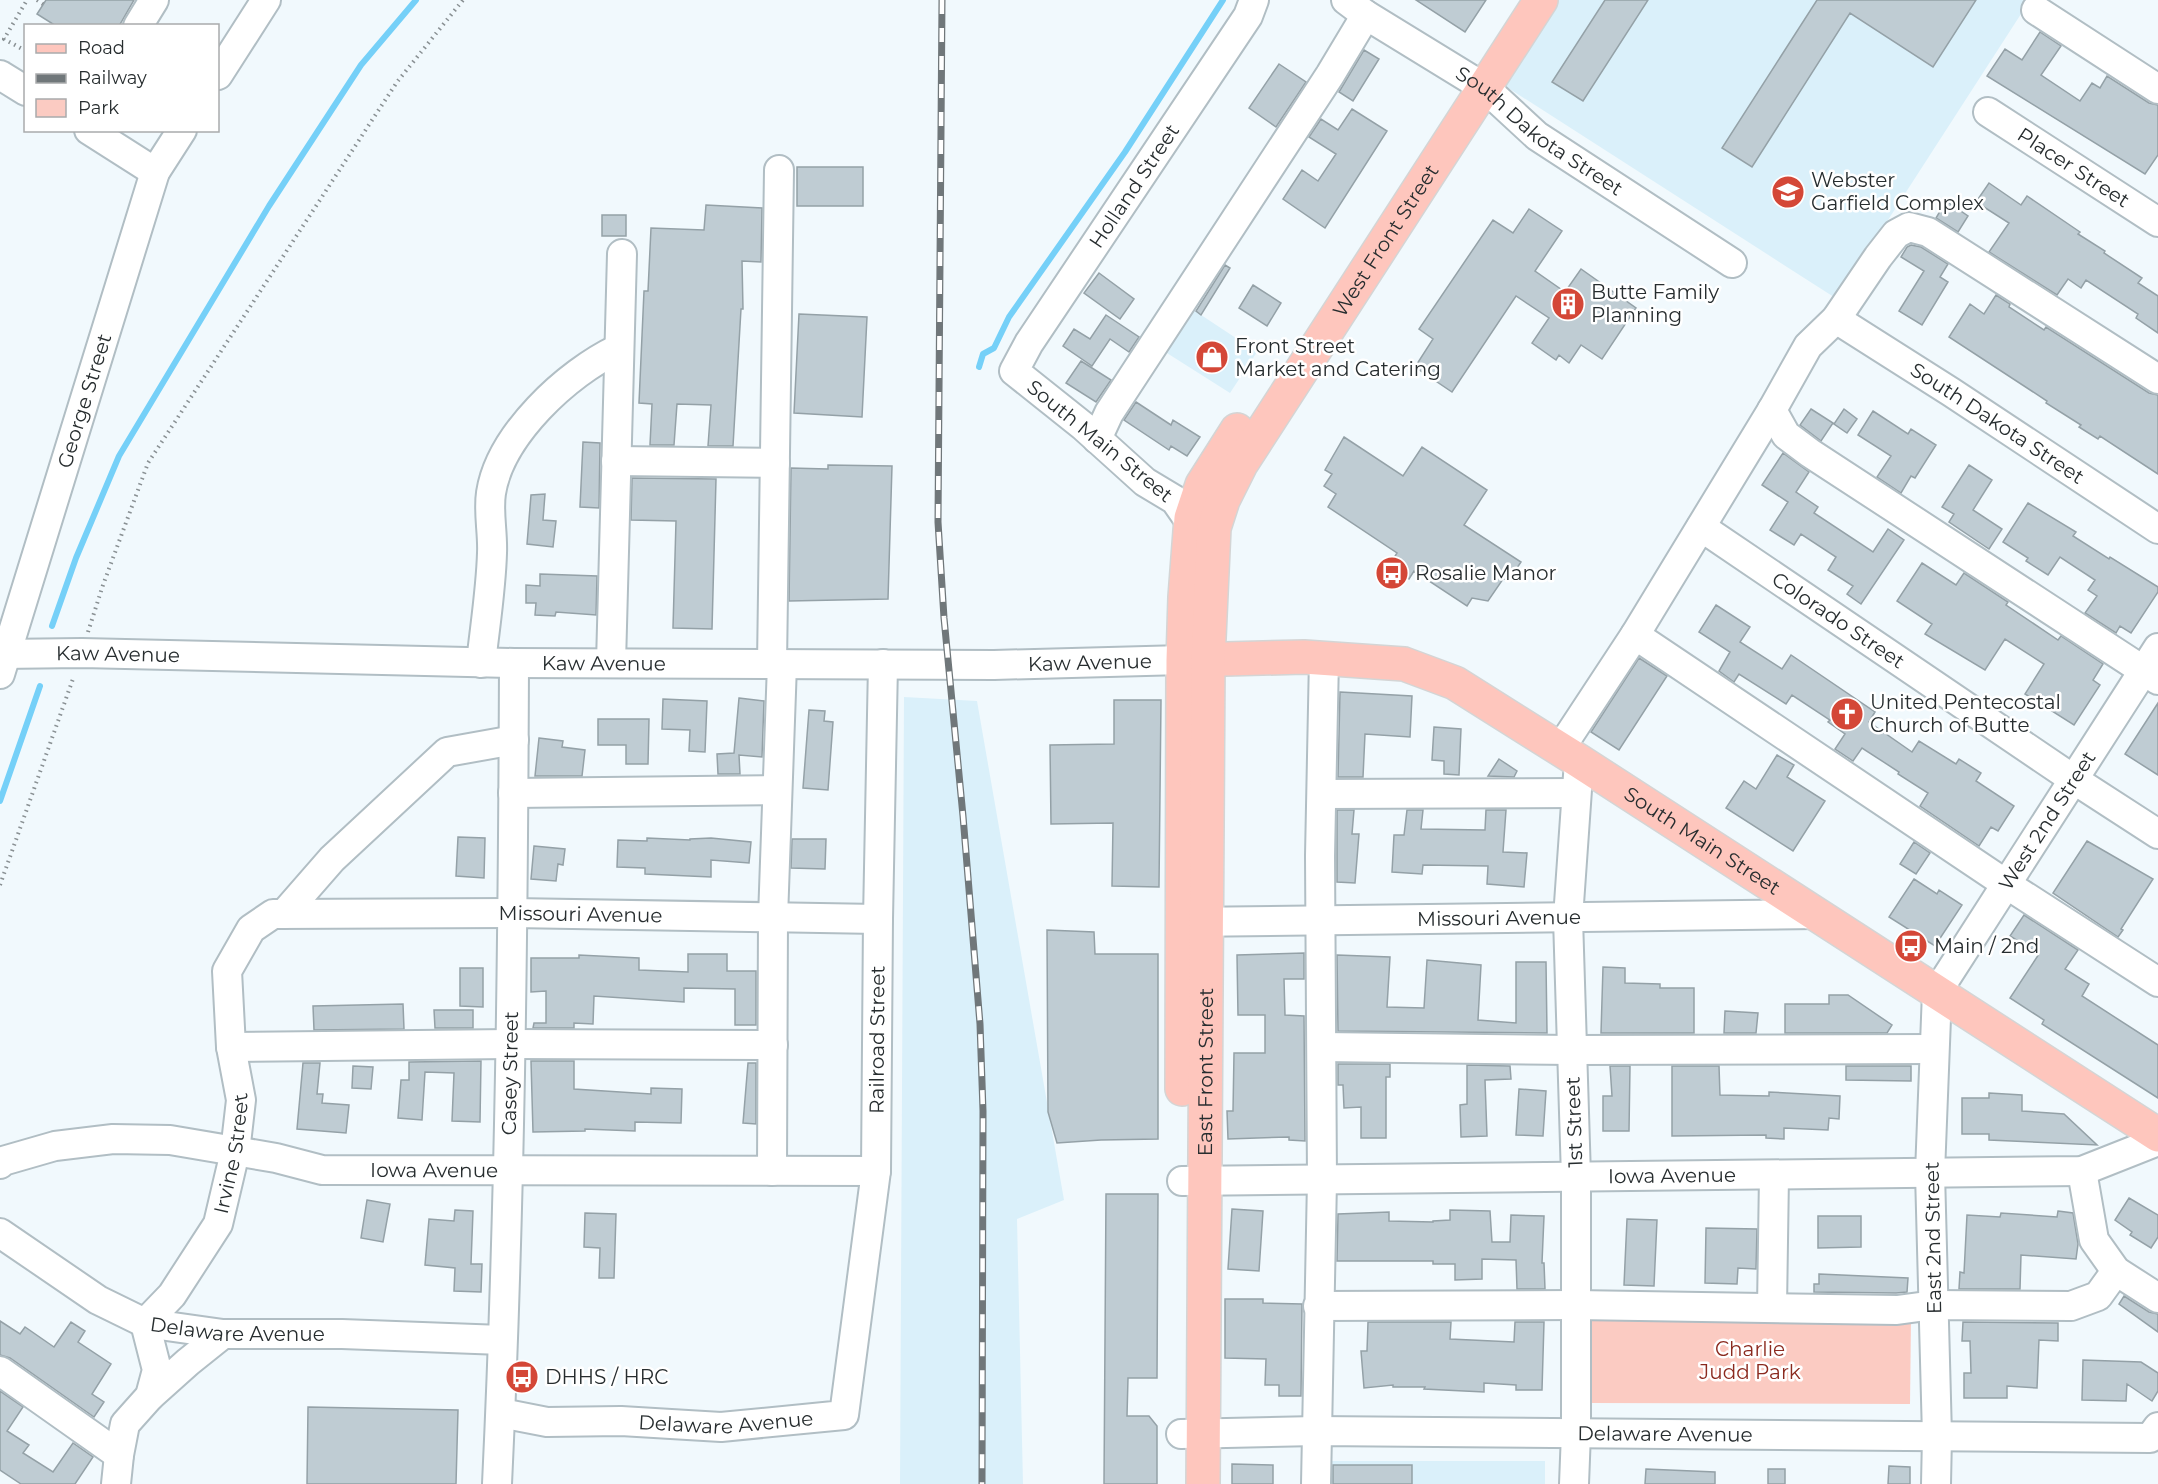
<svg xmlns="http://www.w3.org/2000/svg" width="2158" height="1484" font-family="Montserrat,sans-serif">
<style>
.built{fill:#daf0fa}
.green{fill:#fbcbc2}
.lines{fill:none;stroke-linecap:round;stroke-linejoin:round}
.stream{stroke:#75d0f8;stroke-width:6}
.building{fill:#bfccd3;stroke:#94a1a7;stroke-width:1.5}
.minor-casing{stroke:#b1bec4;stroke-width:32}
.major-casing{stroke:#d4d5d5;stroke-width:36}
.path{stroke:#899093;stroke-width:4;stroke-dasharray:1.5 4.5;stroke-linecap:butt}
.minor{stroke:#fff;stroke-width:28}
.major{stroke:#fec6bd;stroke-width:33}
.rail-casing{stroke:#70777a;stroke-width:7}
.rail{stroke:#fff;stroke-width:4.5;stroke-dasharray:14;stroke-linecap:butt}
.labels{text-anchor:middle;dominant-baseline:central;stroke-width:5;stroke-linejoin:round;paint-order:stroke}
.street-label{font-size:20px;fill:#272d2f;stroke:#fff}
.poi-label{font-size:20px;fill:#272d2f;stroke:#fff;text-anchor:start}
.park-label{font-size:20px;fill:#8b2a1f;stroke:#fff}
</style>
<rect width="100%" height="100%" fill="#f1f9fd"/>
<!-- built -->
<path class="built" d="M1556,0h474l-193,299 -335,-215z
M1186,305l71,47 -27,41 -71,-45z
M904,697l73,4 87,499 -47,19 6,265h-123z
M1316,1461h229v23h-229z"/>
<!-- green -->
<path class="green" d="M1591,1316l320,1 -1,87 -320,-1z"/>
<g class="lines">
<!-- stream -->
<path class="stream" d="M979,367l4,-13 11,-6 15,-31 116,-165 98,-152
M52,626l24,-68 43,-102 150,-250 92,-141 55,-65
M0,801l40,-115"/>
</g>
<!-- building -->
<path class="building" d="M46,0h88l-15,26h-63l-19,-12z
M1416,0h70l-21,32z
M1605,0h43l-65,101 -31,-19z
M1817,0h159l-43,67 -83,-54 -98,154 -30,-19z
M2040,32l21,14 -20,29 39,26 12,-18 8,5 7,-12 42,27 9,2v50l-13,19 -158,-98 18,-27 17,11z
M1364,50l15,9 -26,42 -14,-9z
M1279,64l27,18 -30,45 -27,-19z
M1352,109l35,22 -62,97 -42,-29 19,-29 16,11 18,-27 -27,-17 12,-18 17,11z
M797,167h66v39h-66z
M1989,183l32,22 6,-9 53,36 -2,2 27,17 -1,2 38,25 -4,5 20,13v37l-22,-15 2,-4 -52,-34 -5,8 -13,-9 -11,16 -68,-43 20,-29 -33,-21z
M1946,201l22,15 -10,16 -22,-14z
M706,205l56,3 -1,54 -19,-1 1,48h-2l-8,137h-25l3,-41 -34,-1 -3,41h-24l2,-41 -13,-1 5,-112h4l3,-63 53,2z
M1529,209l33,22 -27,40 30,21 16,-23 55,39 -34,51 -21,-14 -12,18 -10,-8 -3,5 -24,-17 17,-25 -33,-22 -64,96 -37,-25 18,-28 -14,-10 74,-109 20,13z
M602,215h24v21h-24z
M1911,245l10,2 27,17 -8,13 8,5 -26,43 -23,-14 25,-40 -23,-14 6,-10z
M1225,265l5,3 -29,47 -5,-4z
M1099,273l35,26 -14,20 -36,-26z
M1253,285l28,18 -14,23 -28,-18z
M1996,295l14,9 -1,3 35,23 2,-3 103,66 9,2v79l-58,-38 -2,3 -19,-12 2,-2 -35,-22 1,-2 -98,-64 21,-33 14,10z
M799,314l68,3 -5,100 -68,-4z
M1106,315l33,22 -10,15 -19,-13 -18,27 -29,-20 11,-17 16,10z
M1081,361l30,19 -15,22 -30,-19z
M1136,402l35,23 2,-5 27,17 -13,19 -16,-10 -2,4 -45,-30z
M1811,409l22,14 -12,18 -21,-16z
M1844,409l13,10 -10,14 -13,-9z
M1873,411l35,23 3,-5 25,16 -21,33 -4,-2 -10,17 -24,-16 14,-21 -33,-21z
M1344,437l59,39 19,-29 65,43 -23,35 57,37 -12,18 -6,-1 -15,22 -16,-3 -5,8 -53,-35 -5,8 -20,-13 8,-13 -69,-46 8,-13 -12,-8 8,-12 -7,-4z
M583,442l17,1 -1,65 -19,-1z
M1783,453l26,19 -13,20 22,15 -4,6 59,39 15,-23 16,11 -43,64 -14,-10 6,-8 -25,-16 8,-13 -35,-23 -7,11 -24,-15 18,-28 -26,-17z
M828,465l64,1 -4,133 -99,2 2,-133 37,1z
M1969,465l23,15 -19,30 29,19 -13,20 -40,-27 5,-8 -12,-7z
M632,478l84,1 -4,150 -39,-1 3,-107 -45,-1z
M545,494l-2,26 13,1 -3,26 -26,-3 4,-49z
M2028,503l48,29 -3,4 36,23 1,-2 48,30v5l-27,41 -11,-7 -4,7 -31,-20 12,-17 -9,-6 7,-10 -35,-23 -12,18 -22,-14 2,-3 -25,-16z
M1922,563l34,22 8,-12 44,29 -2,3 52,35 3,-4 42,28 -10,16 7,5 -26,40 -49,-31 19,-30 -39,-25 -20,31 -60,-36 7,-10 -35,-23z
M540,574l57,2 -1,39 -40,-3 -1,4 -20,-1 1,-12h-10v-18l14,1z
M1716,605l34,22 -10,15 42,27 9,-14 84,57 -6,10 43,30 7,-11 37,23 3,-5 22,14 -5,8 38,25 -16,25 -7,-4 -12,19 -59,-40 8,-13 -30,-19 1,-2 -37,-24 -9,13 -18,-12 10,-15 -17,-12 2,-2 -38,-25 -6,9 -47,-30 -5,8 -15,-11 11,-19 -31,-20z
M1639,658l28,18 -48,74 -28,-18z
M1340,692l72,4 -2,41 -45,-3 -2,43h-25z
M739,698l25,3 -2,56 -23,-2 1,19h-22l-1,-20 17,-1z
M663,699l44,2 -2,51 -16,-1 1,-21 -28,-1z
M1114,700h47l-2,187 -47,-1 1,-63 -62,1 -1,-79 64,-1z
M2158,703v72l-33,-21z
M809,710l16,1 -1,10 9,1 -5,68 -25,-2z
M598,719h51l-1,45h-22v-19h-28z
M1434,727l27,2 -2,46 -15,-1v-13l-12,-1z
M539,738l24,3 -1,6 23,3 -3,26h-47z
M1777,755l17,10 -7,12 38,24 -32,50 -67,-43 18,-27 12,8z
M1499,759l18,12 -3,6 -26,-1z
M1337,810h17l-2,24h7l-4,49 -18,-1z
M1407,810h16l-2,19 64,1 1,-20h20l-3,42 24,1 -3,34 -37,-3 1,-18 -65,-1 -1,9 -30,-2 2,-37h10z
M458,837l27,1 -1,40 -28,-2z
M647,838l43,2v-1l21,-1 40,4 -2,21 -38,-3v17l-66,-3v-6l-28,-1 1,-27 29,1z
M792,839h34l-1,30 -34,-1z
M2087,841l66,38 -32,50 2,1 -5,7 -65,-44z
M1914,842l16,11 -14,21 -16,-10z
M534,846l31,3 -2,16 -5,-1 -2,17 -25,-2z
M1914,879l23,15 2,-4 23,15 -27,41 -46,-29z
M2024,915l54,35 -13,19 24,15 -7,12 76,49v53l-116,-74 2,-4 -34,-22 29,-44 -29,-18z
M1047,930l47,2 1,22h63v185l-57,1 -44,3 -9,-31z
M1304,953v26h-20l1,36 19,1 1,125 -16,-1v-3l-61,2 -1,-28h6l1,-58h31v-38h-27l-1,-60z
M688,954h39v17h29v54h-21v-36l-51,-1v14l-90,-6 -1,28 -19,-1v5h-41l1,-5h12v-32l-15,1v-34h48v-3l60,3v12l49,2z
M1337,955l53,2 -3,50 37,1 3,-48 54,5 -3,55 38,3v-61h30l1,71 -209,-2z
M1603,967l22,1v15l35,1v4h34v45h-93z
M460,968h23v39l-23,-1z
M1829,995h19l44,30 -5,8h-102v-29h44z
M403,1004l1,25 -90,1 -1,-24z
M434,1010h39v18h-38z
M1725,1011l33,2 -2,20h-32z
M481,1061l-1,61 -28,-1 2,-48 -29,-1 -3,48 -24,-2 3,-38h8v-18z
M531,1061h43v28l77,5v-6l31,1 -1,34 -46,-1v9l-50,-2v2l-52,1z
M303,1063h17l-3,31h6l-1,9 27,2 -3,28 -49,-4z
M748,1063h8v61l-13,-1z
M1338,1064h52v13h-4v61h-25v-31l-17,1 -1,-23h-5z
M1467,1065l43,1 1,13 -26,1 2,56 -26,1 -1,-32 7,-1z
M353,1066l20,1 -2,22 -19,-1z
M1610,1066h20l-1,65h-26v-35h9z
M1672,1066h47l1,29 49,1v-4l71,4 -1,23 -10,-1 -1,12 -44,-2v11l-18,-1v-3l-94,1z
M1846,1066h65v15l-65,-1z
M1519,1089l27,2 -3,45 -27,-1z
M1989,1093l33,2v16l42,3 33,31 -108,-5v-6h-27v-36h27z
M1106,1194h52l-1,184h-29l-1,38h22l8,10v58h-53z
M2129,1198l29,17v22l-7,11 -21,-13 2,-3 -17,-12z
M367,1200l23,4 -7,38 -22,-4z
M1232,1209l31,2 -4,60 -31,-2z
M455,1210l18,1 -2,53h11l-1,28 -27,-1 1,-23 -30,-3 4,-46 25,2z
M1450,1210l40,1 2,31h18l1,-27 33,1 -2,47h2l1,26h-28l-1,-29 -34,-1v20l-27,1v-16h-22v-3h-96l1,-47 51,-2v9l44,1v-1l17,-1z
M2058,1211l15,2 5,31 -2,15 -55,-4 -1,34h-61l1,-17 4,1 3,-58 33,2 1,-4 56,4z
M585,1213l31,1 -2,64h-15l1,-30 -16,-1z
M1818,1216h43v31l-43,1z
M1627,1219l30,1 -3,66 -30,-1z
M1706,1228l51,1 -1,40 -18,-1 -1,16 -32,-1z
M1819,1274l89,4 -1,14 -11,1 -82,-1v-8h5z
M2124,1296l25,16 9,2v18l-39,-28z
M1225,1299h38v4l39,1 -1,92h-22v-11h-14l1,-26 -41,-1z
M0,1321l20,13 5,-7 29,20 17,-25 14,9 -7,11 33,22 -19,30 12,8 -10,15 -84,-59 -10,-3z
M1368,1322h83l-1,17 64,3 1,-20h29l-2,68h-26v-5l-32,-2v9l-60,-3 1,-2h-32v-2l-29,3 -3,-37h6z
M1963,1322l95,1v18l-19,-1 -2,48 -30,-2v12h-43v-25h7l-1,-32h-8z
M2083,1360l58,2 17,11v18l-6,10 -25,-17 -1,17 -44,-1z
M0,1391l23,16 -16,24 22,14 -6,8 30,19 20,-29 20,14 -18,27h-54l-21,-14z
M308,1407l150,3 -2,74h-149z
M1232,1464l41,1v19h-41z
M1333,1465h79v19h-79z
M1889,1466l21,1v17h-22z
M1646,1469l69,3v12h-70z
M1768,1469h17v15h-17z"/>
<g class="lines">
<defs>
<g id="minor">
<path id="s1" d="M1346,0l20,15 119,73 52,48 195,127"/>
<path d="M2036,10l122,79"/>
<path d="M138,26l16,-26"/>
<path d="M0,75l26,16"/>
<path d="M218,75l48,-75"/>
<path id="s2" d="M1988,112l170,110"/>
<path d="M89,130l66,42"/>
<path id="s3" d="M1836,319l115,73 207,137"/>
<path d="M1772,410l14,25 24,18 348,227"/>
<path d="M1097,439l12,-26 221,-338 36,-60"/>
<path d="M616,461l159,2"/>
<path id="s4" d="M1206,527l-15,-4 -16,-23 -30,-18 -62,-56 -69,-55 15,-28 219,-327 6,-16"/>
<path id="s5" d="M1701,527l372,252 85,55"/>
<path d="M1635,635l371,249 152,98"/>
<path id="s6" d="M0,654l82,-1 432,10 480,2 189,-5"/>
<path d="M481,663c4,-37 10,-74 11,-110 1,-20 -4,-41 -1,-60 9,-58 76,-120 127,-144"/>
<path d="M611,663l11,-409"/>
<path d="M772,664l7,-494"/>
<path id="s7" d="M0,674l155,-502 27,-42"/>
<path d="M1560,749l75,-114 137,-225 36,-64 28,-27 42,-62 18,-23 13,-7 19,5 230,147"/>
<path d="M513,793l264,-3"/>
<path d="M1322,794l254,-1"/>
<path d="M284,914l48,-55 115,-107 67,-12"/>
<path id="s8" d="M1184,922l632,-8"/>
<path d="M231,1047l280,-3 262,1"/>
<path d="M1322,1047l250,3 362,-1"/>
<path id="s9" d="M0,1164l3,-3 52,-15 58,-7 57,1 106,18 46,12 554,1"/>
<path d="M772,1171l1,-253 9,-254"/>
<path d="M2082,1171l12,69 22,31 42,27"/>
<path id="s10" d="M1182,1181l900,-10 76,-30"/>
<path id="s11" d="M0,1233l98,67 47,23 78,11h119l160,6"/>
<path d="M1318,1306l258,-1 321,5 37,-5 137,1 27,-10 18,-25"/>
<path d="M1772,1308l2,-133"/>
<path d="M0,1371l119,84"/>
<path d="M150,1396l38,-34 35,-28"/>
<path id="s12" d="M501,1413l46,9 74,-1 100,6 123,-12 32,-244 2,-252 5,-255"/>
<path id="s13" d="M1181,1434l135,-3 834,7 8,-11"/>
<path id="s14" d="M116,1484l3,-29 6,-31 25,-28 7,-26 -12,-47 27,-28 46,-71 17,-72 6,-52 -10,-53 -4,-76 24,-42 22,-15 240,-1 365,6"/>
<path id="s15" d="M497,1484c13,-273 16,-547 17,-821"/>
<path d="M1316,1484l6,-304 -2,-324 4,-198"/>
<path d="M1574,1484l2,-51v-256l-8,-259 11,-157"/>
<path id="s16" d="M1936,1484l1,-48 -7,-263 7,-181 221,-344"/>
</g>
<g id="major">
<path id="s17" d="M1188,660l116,-3 100,7 51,19 124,78 579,374"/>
<path d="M1182,1089l1,-429 2,-63 6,-79 11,-33 35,-55"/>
<path id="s18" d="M1203,1484l5,-824 6,-132 9,-28 18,-36 300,-464"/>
</g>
</defs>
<!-- minor casing -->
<use href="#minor" class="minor-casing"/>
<!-- major casing -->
<use href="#major" class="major-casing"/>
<!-- path -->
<path class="path" d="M37,0l6,4
M26,51l-22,-12 23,-39
M88,632l15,-47 45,-122 249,-381 66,-82
M0,885l74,-209"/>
<!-- minor -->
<use href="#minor" class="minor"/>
<!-- major -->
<use href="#major" class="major"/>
<defs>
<path id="rail" d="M942,0l-4,522 6,96 19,198 17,208 3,87 -1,373"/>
</defs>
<!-- rail casing -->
<use href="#rail" class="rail-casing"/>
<!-- rail -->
<use href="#rail" class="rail"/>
</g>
<!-- icons -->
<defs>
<symbol id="school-disc" viewBox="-11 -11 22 22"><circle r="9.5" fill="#d44737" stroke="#fff"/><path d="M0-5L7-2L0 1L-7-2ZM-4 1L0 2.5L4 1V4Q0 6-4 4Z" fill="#fff"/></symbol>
<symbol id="building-disc" viewBox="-11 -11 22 22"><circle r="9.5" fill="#d44737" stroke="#fff"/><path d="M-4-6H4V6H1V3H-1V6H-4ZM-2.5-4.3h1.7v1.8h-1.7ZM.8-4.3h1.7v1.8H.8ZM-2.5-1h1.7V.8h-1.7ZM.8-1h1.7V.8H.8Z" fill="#fff"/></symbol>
<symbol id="shop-disc" viewBox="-11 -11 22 22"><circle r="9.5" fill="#d44737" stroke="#fff"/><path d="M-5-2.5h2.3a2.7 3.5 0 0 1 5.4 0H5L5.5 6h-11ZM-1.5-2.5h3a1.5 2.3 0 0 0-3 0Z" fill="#fff"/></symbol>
<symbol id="bus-disc" viewBox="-11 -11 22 22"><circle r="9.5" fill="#d44737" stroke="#fff"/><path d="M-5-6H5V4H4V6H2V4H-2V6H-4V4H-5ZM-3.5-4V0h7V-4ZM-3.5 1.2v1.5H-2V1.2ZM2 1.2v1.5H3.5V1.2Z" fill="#fff"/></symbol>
<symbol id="church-disc" viewBox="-11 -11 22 22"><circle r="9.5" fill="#d44737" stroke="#fff"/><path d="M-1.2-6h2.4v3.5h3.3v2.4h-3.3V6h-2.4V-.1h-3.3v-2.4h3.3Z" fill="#fff"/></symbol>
</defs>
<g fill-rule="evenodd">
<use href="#school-disc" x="1769" y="173" width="38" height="38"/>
<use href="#building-disc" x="1549" y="285" width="38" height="38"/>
<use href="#shop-disc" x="1193" y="338" width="38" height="38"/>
<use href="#bus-disc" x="1373" y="554" width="38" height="38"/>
<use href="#church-disc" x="1828" y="695" width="38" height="38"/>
<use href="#bus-disc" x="1892" y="927" width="38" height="38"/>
<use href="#bus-disc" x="503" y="1358" width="38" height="38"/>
</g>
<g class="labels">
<!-- street labels -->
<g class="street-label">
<text stroke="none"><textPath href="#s1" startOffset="234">South Dakota Street</textPath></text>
<text stroke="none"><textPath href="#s2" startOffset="102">Placer Street</textPath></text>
<text stroke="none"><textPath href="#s4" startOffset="471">Holland Street</textPath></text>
<text stroke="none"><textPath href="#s18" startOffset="1292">West Front Street</textPath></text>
<text stroke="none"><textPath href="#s7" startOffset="286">George Street</textPath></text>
<text stroke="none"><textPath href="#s3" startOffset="192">South Dakota Street</textPath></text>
<text transform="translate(1100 441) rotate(39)">South Main Street</text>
<text stroke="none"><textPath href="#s5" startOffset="166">Colorado Street</textPath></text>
<text stroke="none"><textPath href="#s6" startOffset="118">Kaw Avenue</textPath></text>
<text stroke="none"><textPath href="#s6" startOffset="1090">Kaw Avenue</textPath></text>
<text stroke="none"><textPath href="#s6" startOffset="604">Kaw Avenue</textPath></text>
<text stroke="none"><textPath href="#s16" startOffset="696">West 2nd Street</textPath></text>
<text stroke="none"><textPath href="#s17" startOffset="564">South Main Street</textPath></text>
<text stroke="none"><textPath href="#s14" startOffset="936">Missouri Avenue</textPath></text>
<text stroke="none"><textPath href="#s8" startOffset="315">Missouri Avenue</textPath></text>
<text stroke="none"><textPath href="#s12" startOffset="722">Railroad Street</textPath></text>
<text stroke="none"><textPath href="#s18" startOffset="412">East Front Street</textPath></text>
<text stroke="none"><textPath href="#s15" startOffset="411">Casey Street</textPath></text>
<text transform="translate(1574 1122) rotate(-92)">1st Street</text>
<text stroke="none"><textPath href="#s14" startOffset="369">Irvine Street</textPath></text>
<text stroke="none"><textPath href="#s9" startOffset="441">Iowa Avenue</textPath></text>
<text stroke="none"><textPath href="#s10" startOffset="490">Iowa Avenue</textPath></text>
<text transform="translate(1933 1238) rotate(-91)">East 2nd Street</text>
<text stroke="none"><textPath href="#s11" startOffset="264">Delaware Avenue</textPath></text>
<text stroke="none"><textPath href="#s12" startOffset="226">Delaware Avenue</textPath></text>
<text stroke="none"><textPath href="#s13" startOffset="484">Delaware Avenue</textPath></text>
</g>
<!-- poi labels -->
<g class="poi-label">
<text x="1811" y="180">Webster<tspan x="1811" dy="23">Garfield Complex</tspan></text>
<text x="1591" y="292">Butte Family<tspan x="1591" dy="23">Planning</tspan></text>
<text x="1235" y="346">Front Street<tspan x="1235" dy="23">Market and Catering</tspan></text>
<text x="1415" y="573">Rosalie Manor</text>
<text x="1870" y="702">United Pentecostal<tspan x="1870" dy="23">Church of Butte</tspan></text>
<text x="1934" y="946">Main / 2nd</text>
<text x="545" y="1377">DHHS / HRC</text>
</g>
<!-- park labels -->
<g class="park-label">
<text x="1750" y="1349">Charlie<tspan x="1750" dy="23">Judd Park</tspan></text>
</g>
</g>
<!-- legend -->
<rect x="24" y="24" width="195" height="108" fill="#ffffff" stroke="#a9abac" stroke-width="1.5"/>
<rect x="36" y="44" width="30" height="9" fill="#fec6bd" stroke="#a9abac" stroke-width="1.5"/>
<text x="78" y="54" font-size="18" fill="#272d2f">Road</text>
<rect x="36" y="74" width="30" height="9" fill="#70777a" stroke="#a9abac" stroke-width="1.5"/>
<text x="78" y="84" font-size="18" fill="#272d2f">Railway</text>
<rect x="36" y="99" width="30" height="18" fill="#fbcbc2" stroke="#a9abac" stroke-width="1.5"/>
<text x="78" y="114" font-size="18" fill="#272d2f">Park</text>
</svg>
